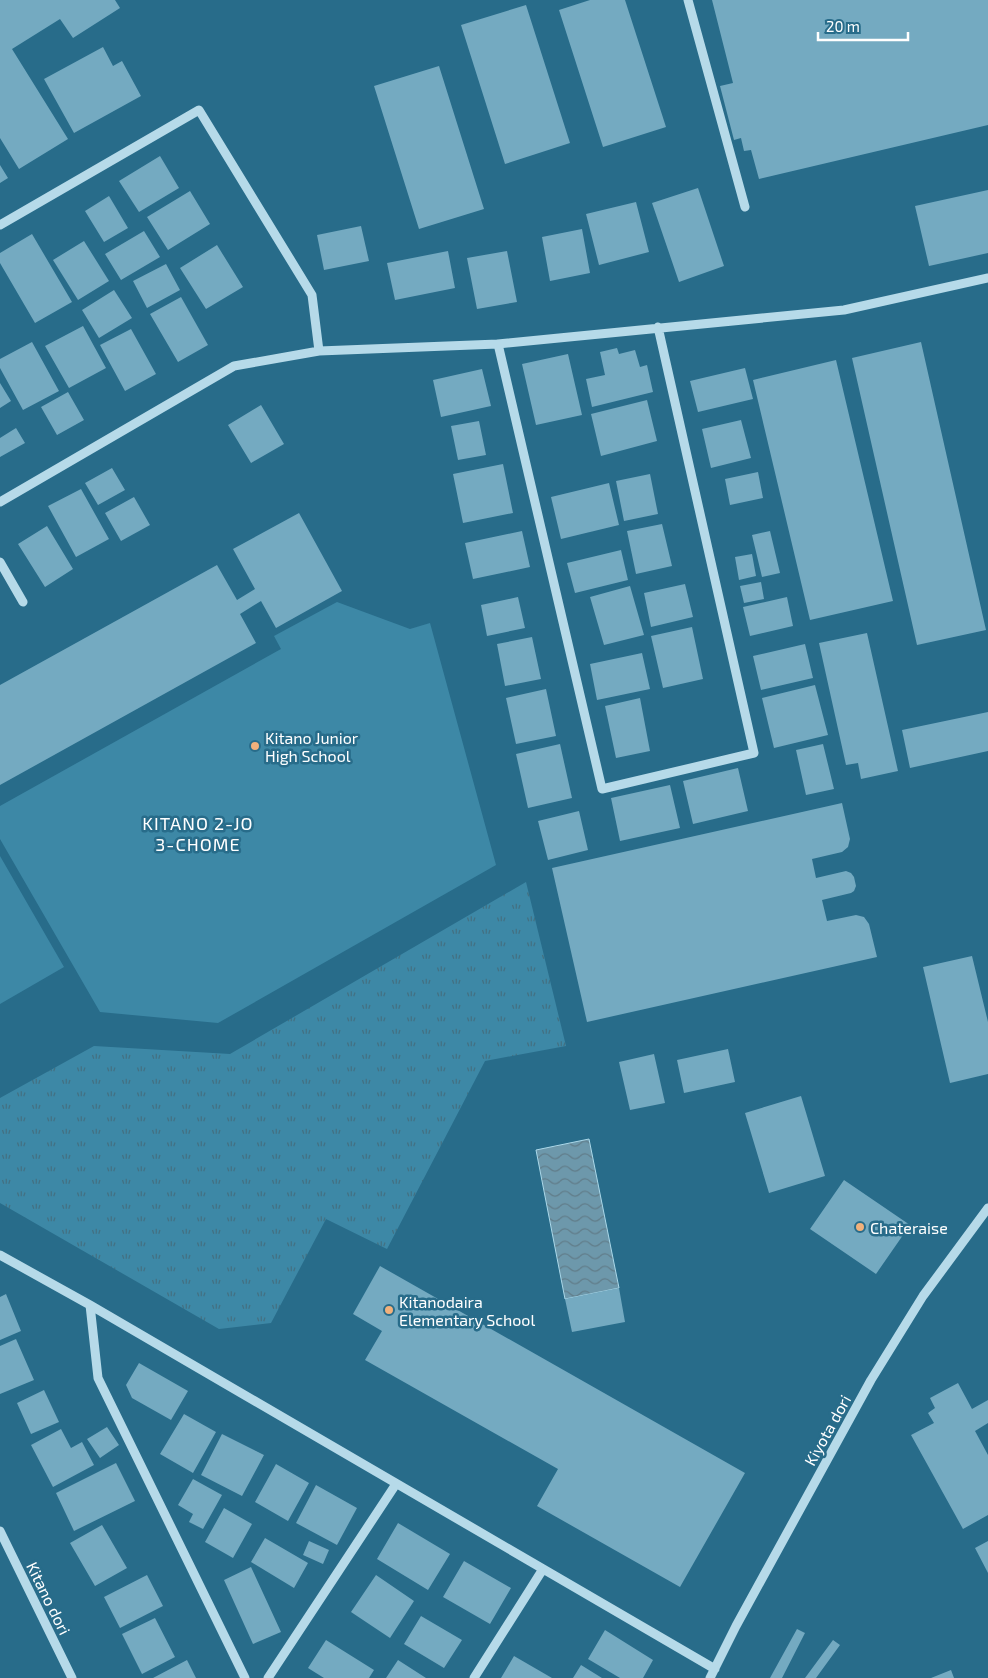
<svg xmlns="http://www.w3.org/2000/svg" width="988" height="1678" font-family="'Exo 2',sans-serif">
<style>
.grass{fill:url(#grass-tufts)}
.pitch{fill:#3d88a6}
.water{fill:url(#water-waves);stroke:#abd8e9}
.building{fill:#74aac1}
.lines{fill:none;stroke-linecap:round;stroke-linejoin:round}
.minor{stroke:#b6dae9;stroke-width:9}
.poi-dot{fill:#f1b17c;stroke:#286c8a;stroke-width:2}
.labels{text-anchor:middle;dominant-baseline:central;stroke-width:5;stroke-linejoin:round;paint-order:stroke}
.poi-label{font-size:16px;fill:#fff;stroke:#286c8a;text-anchor:start}
.street-label{font-size:16px;fill:#fff;stroke:#286c8a}
.neighbourhood-label{font-size:18px;letter-spacing:1px;fill:#fff;stroke:#286c8a}
</style>
<defs>
<pattern id="grass-tufts" width="24" height="20" patternUnits="userSpaceOnUse" patternTransform="scale(1.25)"><rect width="24" height="20" fill="#3d88a6"/><path d="M3 7l-1-3M5 7V3M7 7l1-3M15 17l-1-3M17 17v-4M19 17l1-3" fill="none" stroke="#437082"/></pattern>
<pattern id="water-waves" width="16" height="10" patternUnits="userSpaceOnUse" patternTransform="scale(1.25)"><rect width="16" height="10" fill="#6d98ab"/><path d="M0 5q4-4 8 0t8 0" fill="none" stroke="#617d8a"/></pattern>
</defs>
<rect width="100%" height="100%" fill="#286c8a"/>
<!-- grass -->
<path class="grass" d="M526,882l40,164 -81,15 -98,188 -61,-30 -55,104 -52,6 -219,-126v-105l94,-52 136,8z"/>
<!-- pitch -->
<path class="pitch" d="M337,602l73,27 20,-6 66,242 -278,158 -118,-11 -100,-173v-33l281,-157 -7,-13z
M0,856l64,111 -64,37z"/>
<!-- water -->
<path class="water" d="M589,1139l30,149 -54,11 -29,-149z"/>
<!-- building -->
<path class="building" d="M0,0h115l5,8 -47,30 -13,-19 -48,30 56,90 -49,30 -19,-31z
M590,0h35l41,127 -63,20 -44,-137z
M712,0h276v125l-229,54 -8,-29 -7,1 -3,-13 -7,2 -14,-54 13,-3z
M526,5l44,138 -65,21 -44,-139z
M103,47l10,19 9,-5 19,35 -67,37 -30,-54z
M439,66l45,143 -65,20 -45,-143z
M160,156l19,32 -40,24 -20,-31z
M0,165l8,13 -8,5z
M698,188l26,78 -45,16 -27,-79z
M988,190v63l-59,13 -14,-60z
M190,191l20,33 -42,26 -21,-33z
M109,196l19,32 -24,14 -19,-31z
M636,202l13,50 -50,13 -13,-51z
M361,226l8,35 -45,9 -7,-35z
M582,229l8,44 -40,8 -8,-44z
M144,231l16,26 -39,23 -16,-26z
M32,234l40,68 -37,21 -35,-60v-10z
M84,241l25,40 -31,19 -25,-40z
M217,245l26,42 -37,22 -26,-41z
M448,251l7,37 -60,12 -8,-37z
M507,251l10,51 -40,7 -10,-51z
M166,264l14,26 -33,18 -14,-27z
M114,290l18,28 -33,20 -17,-28z
M181,297l27,48 -30,17 -28,-48z
M83,326l23,42 -37,20 -24,-42z
M131,329l25,45 -31,17 -25,-46z
M32,342l27,49 -36,19 -23,-42v-9z
M921,342l65,288 -69,15 -65,-287z
M617,348l2,6 16,-4 5,17 7,-2 6,27 -61,15 -6,-28 19,-4 -5,-23z
M568,354l14,61 -46,10 -14,-61z
M836,360l57,241 -83,19 -57,-240z
M745,368l8,31 -55,13 -8,-31z
M482,369l9,37 -50,11 -8,-37z
M0,383l11,18 -11,7z
M68,392l16,28 -27,15 -16,-28z
M647,400l10,41 -56,15 -10,-42z
M261,405l23,39 -33,19 -23,-38z
M741,420l10,38 -40,10 -9,-39z
M479,421l7,34 -28,5 -7,-34z
M16,428l9,15 -25,14v-19z
M503,464l10,49 -50,10 -10,-49z
M112,468l13,22 -27,15 -13,-22z
M758,472l5,26 -33,7 -5,-26z
M650,474l8,40 -34,7 -8,-40z
M609,483l10,42 -58,14 -10,-42z
M81,489l28,50 -33,18 -28,-51z
M134,497l16,28 -29,16 -16,-28z
M299,513l43,78 -66,37 -15,-27 -21,13 16,29 -256,142v-100l217,-120 20,35 18,-11 -22,-40z
M662,524l10,42 -36,8 -9,-43z
M47,526l26,43 -28,18 -27,-43z
M522,531l8,36 -57,12 -8,-36z
M770,531l10,42 -18,4 -10,-42z
M621,550l7,30 -53,13 -8,-30z
M752,554l4,22 -17,4 -4,-23z
M761,582l3,17 -20,4 -4,-17z
M685,584l8,33 -42,10 -7,-34z
M630,586l14,49 -40,10 -14,-48z
M518,597l7,31 -38,8 -6,-31z
M787,597l6,29 -43,10 -7,-29z
M692,627l11,52 -40,9 -12,-52z
M867,633l31,138 -37,8 -3,-16 -12,2 -27,-122z
M532,637l9,42 -36,7 -8,-42z
M805,644l8,34 -52,12 -8,-34z
M642,653l8,36 -53,11 -7,-36z
M815,685l13,50 -54,13 -12,-50z
M546,689l10,47 -40,8 -10,-46z
M640,698l10,53 -34,7 -11,-52z
M988,712v39l-78,17 -8,-38z
M560,744l12,54 -44,10 -12,-54z
M823,744l11,45 -28,6 -10,-45z
M738,768l10,43 -55,13 -10,-43z
M670,785l10,43 -60,13 -9,-43z
M842,803l8,36 -2,8 -6,5 -30,7 4,19 30,-7 5,2 3,4 2,9 -2,5 -3,2 -29,7 5,21 29,-6 8,2 5,7 8,33 -290,65 -35,-154z
M579,811l9,39 -40,10 -10,-39z
M972,956l16,66v52l-38,9 -27,-116z
M728,1049l7,33 -51,11 -7,-33z
M654,1054l11,49 -35,7 -11,-48z
M801,1096l24,80 -56,17 -24,-80z
M844,1180l66,45 -34,49 -66,-45z
M380,1266l365,207 -65,114 -143,-81 21,-37 -193,-109 17,-29 -29,-17z
M619,1288l6,34 -53,10 -7,-33z
M6,1294l15,37 -21,9v-43z
M16,1339l18,41 -34,14v-48z
M139,1363l49,28 -17,29 -39,-22 -6,-13z
M958,1383l14,26 16,-9v23l-13,8 13,24v60l-25,14 -52,-94 23,-12 -6,-10 7,-5 -5,-10z
M44,1390l15,32 -28,12 -14,-31z
M184,1414l32,18 -23,41 -33,-19z
M107,1427l12,18 -19,13 -13,-19z
M61,1429l10,19 11,-6 12,23 -41,22 -22,-42z
M222,1434l42,21 -22,41 -41,-21z
M116,1463l19,38 -61,30 -18,-38z
M276,1464l33,19 -21,38 -33,-19z
M193,1479l29,16 -19,34 -14,-7 4,-8 -15,-9z
M316,1485l41,23 -20,37 -41,-22z
M224,1508l28,16 -19,34 -28,-16z
M398,1523l52,31 -22,36 -51,-31z
M102,1525l25,43 -32,18 -25,-43z
M265,1538l43,25 -14,25 -43,-26z
M309,1541l20,9 -6,14 -20,-9z
M988,1541v32l-13,-25z
M464,1561l47,27 -21,36 -47,-27z
M251,1567l30,65 -28,12 -29,-64z
M147,1575l16,31 -43,22 -16,-31z
M376,1575l38,26 -24,37 -39,-26z
M421,1616l41,24 -18,28 -40,-24z
M155,1618l20,39 -33,17 -20,-40z
M797,1629l8,4 -23,45h-12z
M605,1630l48,30 -10,18h-23l-32,-19z
M326,1640l48,30 -5,8h-45l-16,-10z
M833,1640l7,5 -24,33h-11z
M514,1656l38,22h-51z
M187,1660l9,18h-43z
M398,1660l28,18h-40z
M581,1665l21,13h-29z
M951,1670l3,8h-23z"/>
<g class="lines">
<!-- minor -->
<path class="minor" d="M688,0l57,207
M0,225l199,-115 113,185 7,56
M498,344l104,445 152,-36 -96,-426
M0,502l234,-136 85,-15 179,-7 346,-34 144,-32
M0,562l23,40
M0,1255l90,50 625,364
M90,1305l8,73 147,300
M0,1531l72,147
M268,1678l128,-194
M474,1678l69,-109
M710,1678l26,-52 135,-246 52,-84 65,-88"/>
</g>
<!-- markers -->
<g class="poi-dot">
<circle cx="255" cy="746" r="5"/>
<circle cx="860" cy="1227" r="5"/>
<circle cx="389" cy="1310" r="5"/>
</g>
<g class="labels">
<!-- poi labels -->
<g class="poi-label">
<text x="265" y="737">Kitano Junior<tspan x="265" dy="18">High School</tspan></text>
<text x="870" y="1227">Chateraise</text>
<text x="399" y="1301">Kitanodaira<tspan x="399" dy="18">Elementary School</tspan></text>
</g>
<!-- street labels -->
<g class="street-label">
<text transform="translate(827 1430) rotate(-61)">Kiyota dori</text>
<text transform="translate(49 1598) rotate(64)">Kitano dori</text>
</g>
<!-- neighbourhood labels -->
<g class="neighbourhood-label">
<text x="198" y="823">KITANO 2-JO<tspan x="198" dy="21">3-CHOME</tspan></text>
</g>
</g>
<!-- scale -->
<path d="M818 32v8h90v-8" fill="none" stroke="#ffffff" stroke-width="2.5"/>
<text x="826" y="32" font-size="15" fill="#ffffff" stroke="#286c8a" stroke-width="4" paint-order="stroke">20 m</text>
</svg>
